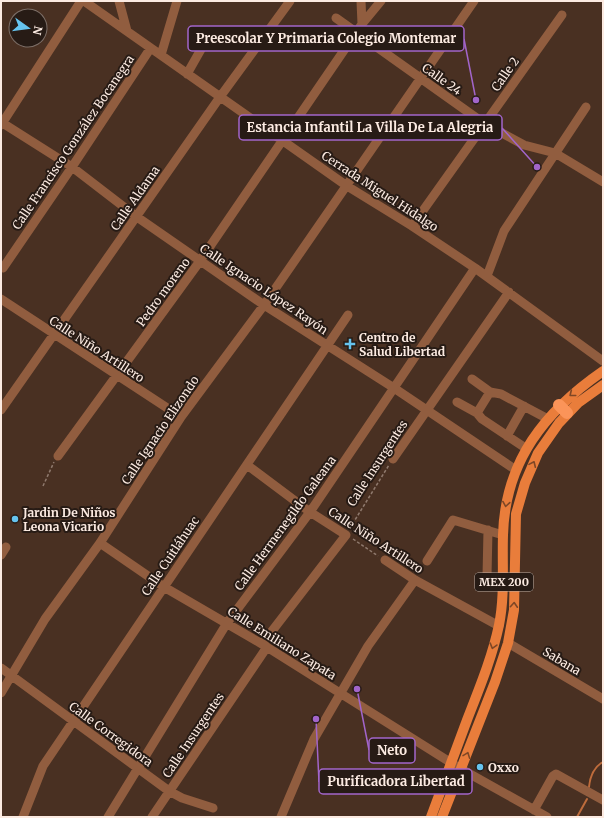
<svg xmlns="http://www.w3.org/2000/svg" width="604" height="818" font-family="Merriweather,serif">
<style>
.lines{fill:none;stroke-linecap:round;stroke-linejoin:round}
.stream{stroke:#be6c3c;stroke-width:2}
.path{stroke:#8f796d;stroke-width:1.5;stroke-dasharray:3 2;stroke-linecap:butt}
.minor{stroke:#915d3f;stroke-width:9}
.major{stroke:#e97d3b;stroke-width:10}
.highway{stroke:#fb9459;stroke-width:12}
.oneway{stroke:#7e4726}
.poi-dot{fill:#66c4ef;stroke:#271b15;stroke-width:1.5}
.labels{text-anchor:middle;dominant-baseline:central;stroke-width:4;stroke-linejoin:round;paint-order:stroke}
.shield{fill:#271b15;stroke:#bcada4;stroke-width:1}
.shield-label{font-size:11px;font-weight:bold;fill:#fcebe2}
.street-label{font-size:12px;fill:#fcebe2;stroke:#271b15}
.poi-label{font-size:12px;font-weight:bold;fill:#fcebe2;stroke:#271b15;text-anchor:start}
.leader{fill:none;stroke:#a265ca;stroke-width:1.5}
.callout-dot{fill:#a265ca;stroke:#271b15;stroke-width:1.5}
.callout{fill:#271b15;stroke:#a265ca;stroke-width:1.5}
.callout-label{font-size:13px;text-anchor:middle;font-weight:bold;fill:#fcebe2}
</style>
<rect width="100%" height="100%" fill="#493022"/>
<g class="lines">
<!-- stream -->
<path class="stream" d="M589,787c1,-10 5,-20 14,-25
M577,817l10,-18"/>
<!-- path -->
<path class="path" d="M43,486l11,-24
M350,528l39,-63
M353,539l25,17"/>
<!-- minor -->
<path class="minor" d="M84,1l263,185 65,40 63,42 128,93
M119,1l8,30
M361,1l1,23
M336,18l149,106 39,21 31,8 48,29
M161,55l16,-54
M187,74l21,-37
M1,122l71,45 65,50 127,88 130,83 122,82
M1,125l80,-124
M412,226l150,-211
M3,268l69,-101 78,-118
M487,276l17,-45 82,-124
M1,299l180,118
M472,379l18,13
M457,402l20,11
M1,410l219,-313 70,-96
M507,436l17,-30
M527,449l-45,-30 -5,-6 13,-21 11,2 47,25
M58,456l142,-195 162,-237 19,-23
M393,459l116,-167
M247,465l63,47 36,23 -84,109
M100,543l64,44 98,57 199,125 86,48
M1,555l5,-8
M385,560l30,20 84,46
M427,561l26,-41 50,15
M487,576l1,-46
M508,643l95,56
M1,668l168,123 13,7 31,10
M1,693l44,-74 55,-76 81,-126 83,-112 210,-304
M534,810l19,-34 3,-2 47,26
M23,817l20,-51 305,-451
M108,817l119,-194 83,-111 165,-244
M152,817l115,-170
M281,817l33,-78 54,-93 47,-66"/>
<!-- major -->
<path class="major" d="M431,817c12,-32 24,-65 36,-97 12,-31 25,-62 32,-95 6,-30 3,-60 4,-90 2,-74 42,-124 100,-164
M442,817l53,-135 13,-39 6,-33 2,-96 9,-31 13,-30 21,-30 19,-20 25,-18"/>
<!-- highway -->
<path class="highway" d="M559,405l8,8"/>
</g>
<!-- one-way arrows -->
<defs><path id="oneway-chevron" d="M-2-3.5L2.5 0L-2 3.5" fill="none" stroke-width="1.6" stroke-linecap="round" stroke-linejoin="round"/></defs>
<g class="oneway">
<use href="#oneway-chevron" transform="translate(572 394) rotate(141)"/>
<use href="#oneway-chevron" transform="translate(533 464) rotate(-66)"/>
<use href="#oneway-chevron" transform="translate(506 504) rotate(99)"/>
<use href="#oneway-chevron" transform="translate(514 605) rotate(-86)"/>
<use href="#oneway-chevron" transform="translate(493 646) rotate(106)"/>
<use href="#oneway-chevron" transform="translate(467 755) rotate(-69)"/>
</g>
<!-- markers -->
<g class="poi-dot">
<path d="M348 338h4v4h4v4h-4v4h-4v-4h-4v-4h4z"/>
<circle cx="15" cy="519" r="4"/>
<circle cx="480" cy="767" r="4"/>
</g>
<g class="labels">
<!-- shield labels -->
<rect class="shield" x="475" y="573" width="58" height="18" rx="3"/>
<g class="shield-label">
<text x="504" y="582">MEX 200</text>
</g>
<!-- street labels -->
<g class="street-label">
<text transform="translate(505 74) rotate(-55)">Calle 2</text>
<text transform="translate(442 79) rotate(35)">Calle 24</text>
<text transform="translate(73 142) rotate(-56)">Calle Francisco González Bocanegra</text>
<text transform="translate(380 191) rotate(33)">Cerrada Miguel Hidalgo</text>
<text transform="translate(135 198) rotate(-55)">Calle Aldama</text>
<text transform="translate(264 289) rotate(34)">Calle Ignacio López Rayón</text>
<text transform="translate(163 292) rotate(-54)">Pedro moreno</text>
<text transform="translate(97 349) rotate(33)">Calle Niño Artillero</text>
<text transform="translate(160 430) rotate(-56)">Calle Ignacio Elizondo</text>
<text transform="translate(377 463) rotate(-57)">Calle Insurgentes</text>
<text transform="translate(285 523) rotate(-54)">Calle Hermenegildo Galeana</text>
<text transform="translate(376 540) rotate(33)">Calle Niño Artillero</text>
<text transform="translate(170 556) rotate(-56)">Calle Cuitláhuac</text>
<text transform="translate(282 643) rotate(32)">Calle Emiliano Zapata</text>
<text transform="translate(562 661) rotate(31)">Sabana</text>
<text transform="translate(111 734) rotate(36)">Calle Corregidora</text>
<text transform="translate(193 735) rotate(-56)">Calle Insurgentes</text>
</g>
<!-- poi labels -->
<g class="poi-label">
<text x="359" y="337">Centro de<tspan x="359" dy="14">Salud Libertad</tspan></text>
<text x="23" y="512">Jardin De Niños<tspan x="23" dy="14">Leona Vicario</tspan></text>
<text x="488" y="767">Oxxo</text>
</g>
</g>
<!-- callouts -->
<path class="leader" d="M476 100L464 39M537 167L502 128M357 689L369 750M316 719L319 782"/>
<g class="callout-dot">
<circle cx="476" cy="100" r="4"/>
<circle cx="537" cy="167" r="4"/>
<circle cx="357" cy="689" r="4"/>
<circle cx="316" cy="719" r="4"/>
</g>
<g class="callout">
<rect x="188" y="26" width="276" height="25" rx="4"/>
<rect x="239" y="115" width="263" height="25" rx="4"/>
<rect x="369" y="738" width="46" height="25" rx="4"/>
<rect x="319" y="769" width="153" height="25" rx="4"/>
</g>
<g class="callout-label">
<text x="326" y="43">Preescolar Y Primaria Colegio Montemar</text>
<text x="370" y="132">Estancia Infantil La Villa De La Alegria</text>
<text x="392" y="755">Neto</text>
<text x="396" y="786">Purificadora Libertad</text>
</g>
<!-- border -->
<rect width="604" height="818" fill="none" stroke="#fcebe2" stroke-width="4"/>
<!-- north arrow -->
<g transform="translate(28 28) rotate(104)"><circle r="19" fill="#271b15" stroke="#7c6e67"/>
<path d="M0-3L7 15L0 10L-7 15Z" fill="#66c4ef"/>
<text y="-6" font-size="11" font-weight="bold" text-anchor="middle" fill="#fcebe2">N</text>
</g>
</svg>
